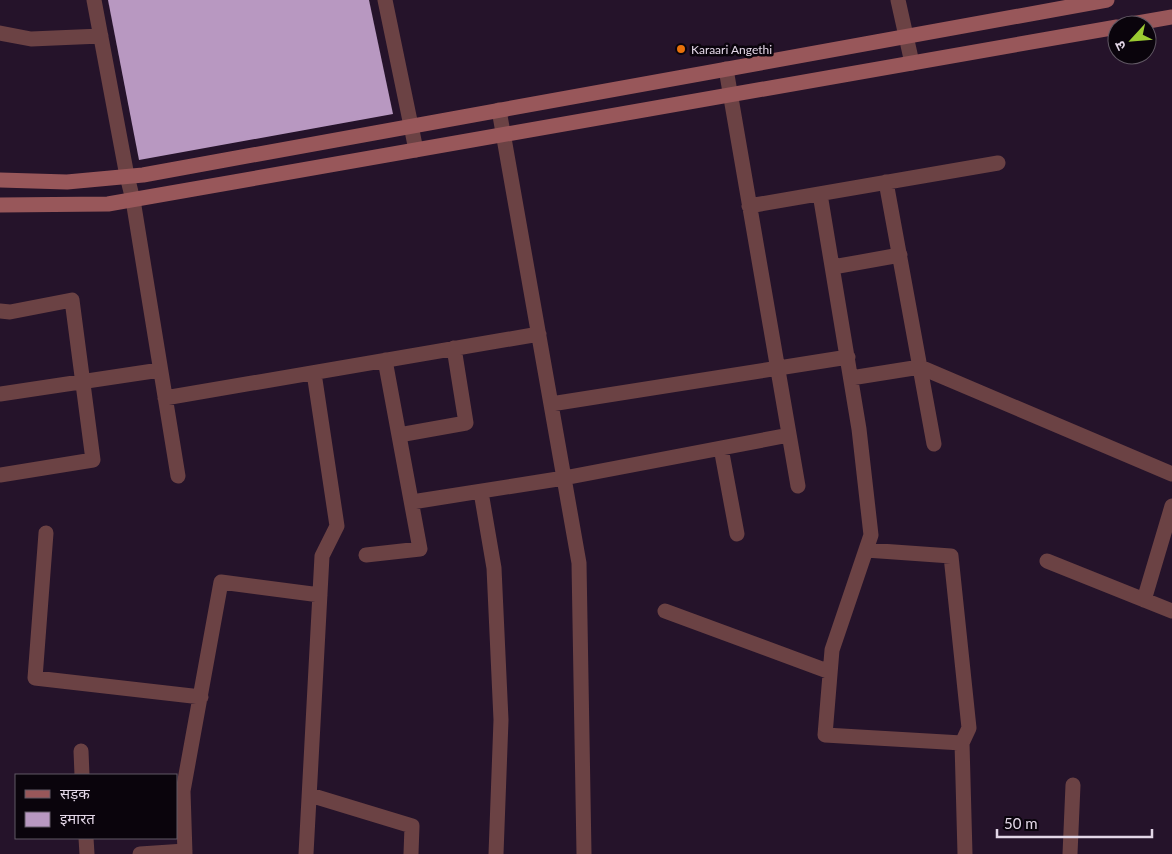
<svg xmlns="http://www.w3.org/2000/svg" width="1172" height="854" font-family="Lato,'Noto Sans Devanagari',sans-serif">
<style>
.building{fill:#b898c1}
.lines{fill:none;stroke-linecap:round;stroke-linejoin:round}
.street{stroke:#6b4244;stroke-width:15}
.secondary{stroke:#98575a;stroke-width:15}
.food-dot{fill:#e8710a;stroke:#0a040c;stroke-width:2}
.labels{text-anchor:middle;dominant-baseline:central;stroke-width:5;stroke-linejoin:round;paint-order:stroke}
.poi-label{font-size:12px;fill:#e3d7e7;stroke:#0a040c;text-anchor:start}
</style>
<rect width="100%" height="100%" fill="#25132a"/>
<!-- building -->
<path class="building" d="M108,0h261l24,114 -254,46z"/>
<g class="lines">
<!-- street -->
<path class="street" d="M94,0l33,176 6,24 45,276
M385,0l31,150
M898,0l14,63
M0,33l31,6 70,-3
M726,69l72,417
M499,110l80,453 5,291
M886,182l48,262
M820,194l39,235 12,106 -39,115 -7,85 137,8 3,111
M749,206l249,-43
M833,267l67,-12
M0,311l10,1 62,-12 21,160 -93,15
M851,378l69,-11 252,107
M0,394l160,-24
M165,398l374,-64
M551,404l297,-47
M399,435l67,-12 -12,-75
M721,448l16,86
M481,492l13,76 7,152 -5,134
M412,502l152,-24 225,-43
M46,533l-11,145 166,19
M866,550l85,6 18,172 -7,15
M366,555l54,-6 -35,-189
M1047,561l125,50
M1144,600l28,-94
M665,611l165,61
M81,751l1,24
M310,795l102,31 -1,28
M86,838l1,16
M140,854l45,-3
M185,854l-2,-63 38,-209 99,13
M306,854l16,-298 15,-30 -23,-153
M1070,854l3,-69"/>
<!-- secondary -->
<path class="secondary" d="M1126,25l46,-8
M0,180l67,2 76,-7 964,-175
M0,205l108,-1 1009,-177"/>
</g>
<!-- markers -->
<circle class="food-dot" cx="681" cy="49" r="5"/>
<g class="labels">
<!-- poi labels -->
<g class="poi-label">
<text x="691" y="49">Karaari Angethi</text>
</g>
</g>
<!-- legend -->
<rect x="15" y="774" width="162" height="65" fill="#0a040c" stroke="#615864"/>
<rect x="25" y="790" width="25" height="8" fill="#98575a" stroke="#615864"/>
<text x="60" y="799" font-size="15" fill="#e3d7e7">सड़क</text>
<rect x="25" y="812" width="25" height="15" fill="#b898c1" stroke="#615864"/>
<text x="60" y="824" font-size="15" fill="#e3d7e7">इमारत</text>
<!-- north arrow -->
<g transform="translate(1132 40) rotate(244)"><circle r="24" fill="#0a040c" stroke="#615864"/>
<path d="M0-4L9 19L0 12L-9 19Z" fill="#9bcb32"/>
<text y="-8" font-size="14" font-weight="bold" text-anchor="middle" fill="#e3d7e7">उ</text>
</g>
<!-- scale -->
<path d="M997 829v8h155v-8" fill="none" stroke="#e3d7e7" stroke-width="2.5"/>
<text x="1004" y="829" font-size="15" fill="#e3d7e7" stroke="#0a040c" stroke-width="4" paint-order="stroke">50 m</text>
</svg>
